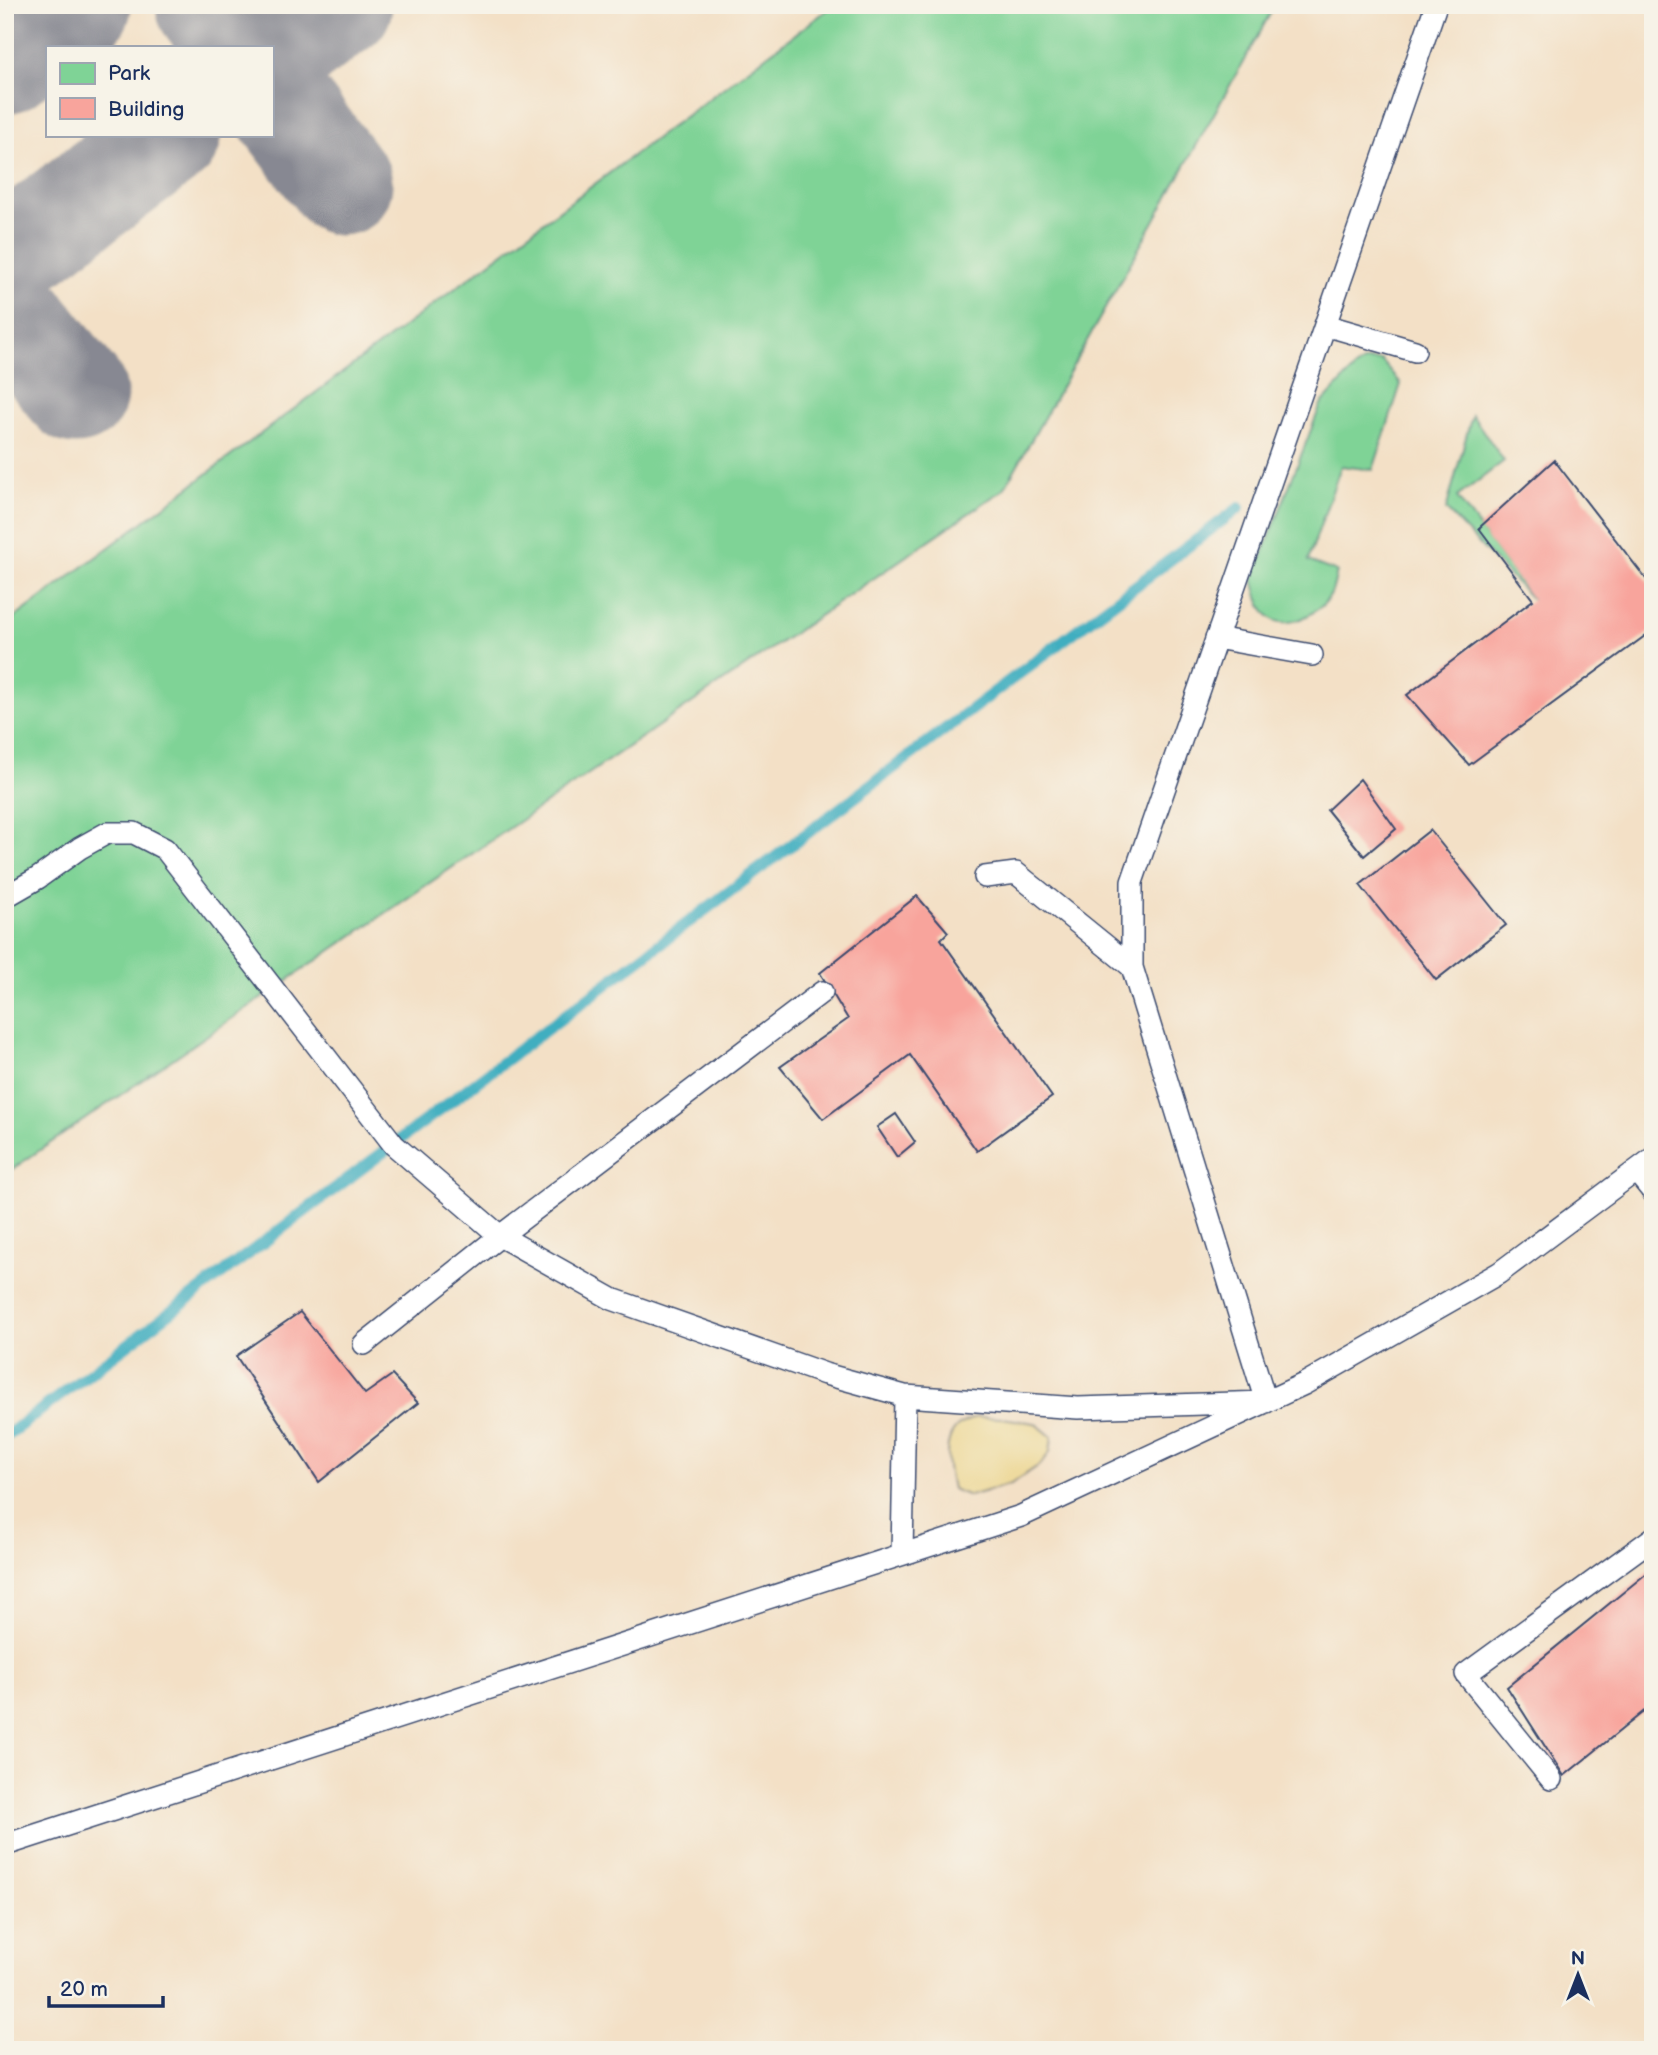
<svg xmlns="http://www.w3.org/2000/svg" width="1658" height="2055" font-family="'Balsamiq Sans',sans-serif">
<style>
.green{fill:#7fd396;stroke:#4d817a;stroke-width:2}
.sand{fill:#eeda9e;stroke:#84847e;stroke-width:2}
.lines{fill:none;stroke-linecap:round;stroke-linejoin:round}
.stream{stroke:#41aec0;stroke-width:12}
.taxiway{stroke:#878892;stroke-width:103}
.building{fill:#f8a49c}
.service-casing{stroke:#3b4a6e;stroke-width:24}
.service{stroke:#fff;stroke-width:21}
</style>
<rect width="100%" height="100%" fill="#f7f3e8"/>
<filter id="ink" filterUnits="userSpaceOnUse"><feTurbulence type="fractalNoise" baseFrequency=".0143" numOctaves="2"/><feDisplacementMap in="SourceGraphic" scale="14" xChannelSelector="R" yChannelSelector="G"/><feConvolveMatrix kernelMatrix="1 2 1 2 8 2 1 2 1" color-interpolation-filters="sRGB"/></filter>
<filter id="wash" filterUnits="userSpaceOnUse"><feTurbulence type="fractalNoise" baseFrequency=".00686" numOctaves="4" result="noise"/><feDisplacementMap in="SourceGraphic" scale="28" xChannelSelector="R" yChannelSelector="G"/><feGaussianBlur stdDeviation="1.57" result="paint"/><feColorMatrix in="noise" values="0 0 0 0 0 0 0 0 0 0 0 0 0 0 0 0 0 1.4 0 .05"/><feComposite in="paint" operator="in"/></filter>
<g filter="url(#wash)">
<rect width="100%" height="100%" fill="#f3e0c6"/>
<!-- green -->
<path class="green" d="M834,5h441l-271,484 -999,685v-549z
M1381,360l20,24 -28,86 -32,-4 -33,95 29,11c-2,7 -3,15 -6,22 -9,18 -48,41 -64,20 -8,-10 -11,-23 -14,-35l68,-175 33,-35 11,-8z
M1472,415l32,46 -47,36 76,103 -87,-90z"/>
<!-- sand -->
<path class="sand" d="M977,1417l25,1 33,5 17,14 -2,15 -9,12 -30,20 -42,12 -17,-7c-4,-19 -12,-52 9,-65 4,-3 10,-5 16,-7z"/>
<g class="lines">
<!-- stream -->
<path class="stream" d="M5,1437l1234,-929"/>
<!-- taxiway -->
<path class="taxiway" d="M207,5l32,42
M271,58l70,-53
M5,62l75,-57
M271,91l70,93
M5,259l165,-124
M5,304l71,89"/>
</g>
<g id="blocks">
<!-- building -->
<path class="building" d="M1554,460l99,128v42l-184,135 -62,-70 126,-95 -54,-72z
M1360,779l36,50 -32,27 -37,-46z
M1430,830l76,95 -70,55 -76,-95z
M917,896l31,36 -7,7 111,158 -75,54 -67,-96 -87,64 -43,-52 68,-48 -28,-46z
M896,1114l19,28 -18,15 -20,-30z
M300,1312l65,82 27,-19 26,28 -99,79 -83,-126z
M1653,1568v136l-89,72 -57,-89z"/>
</g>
</g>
<g filter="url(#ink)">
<use href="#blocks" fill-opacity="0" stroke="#3b4a6e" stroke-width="2"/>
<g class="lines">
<defs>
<path id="service" d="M1325,325l90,26
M1216,638l96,17
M985,877l31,-4 116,94
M5,897l33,-19 42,-30 27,-15h27l31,16 229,296 106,91 112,63 213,75 80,22 173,12 188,-6 -134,-435v-85l304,-877
M1636,1171l17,21
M364,1344l136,-108 322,-244
M902,1554l3,-158
M1551,1779l-85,-105 187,-136
M5,1845l1016,-329 283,-132 195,-111 154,-115"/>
</defs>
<!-- service casing -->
<use href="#service" class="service-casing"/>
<!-- service -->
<use href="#service" class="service"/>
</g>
</g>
<!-- margin -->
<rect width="1658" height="2055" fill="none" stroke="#f7f3e8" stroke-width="28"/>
<!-- legend -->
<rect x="46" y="46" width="228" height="91" fill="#f7f3e8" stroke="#9fa5b1" stroke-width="2"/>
<rect x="60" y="63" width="35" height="21" fill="#7fd396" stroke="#9fa5b1" stroke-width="2"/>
<text x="108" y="80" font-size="21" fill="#1b2f5e">Park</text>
<rect x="60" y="98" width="35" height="21" fill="#f8a49c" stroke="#9fa5b1" stroke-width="2"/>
<text x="108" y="116" font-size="21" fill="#1b2f5e">Building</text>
<!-- north arrow -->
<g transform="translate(1578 1975)" stroke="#f7f3e8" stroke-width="5" paint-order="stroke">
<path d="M0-5L12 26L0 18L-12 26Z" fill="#1b2f5e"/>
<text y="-10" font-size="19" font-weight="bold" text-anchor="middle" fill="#1b2f5e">N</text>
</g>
<!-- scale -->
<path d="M49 1996v10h114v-10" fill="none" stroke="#1b2f5e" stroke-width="3.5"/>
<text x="60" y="1996" font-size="21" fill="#1b2f5e" stroke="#f7f3e8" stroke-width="5" paint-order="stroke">20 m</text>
</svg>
